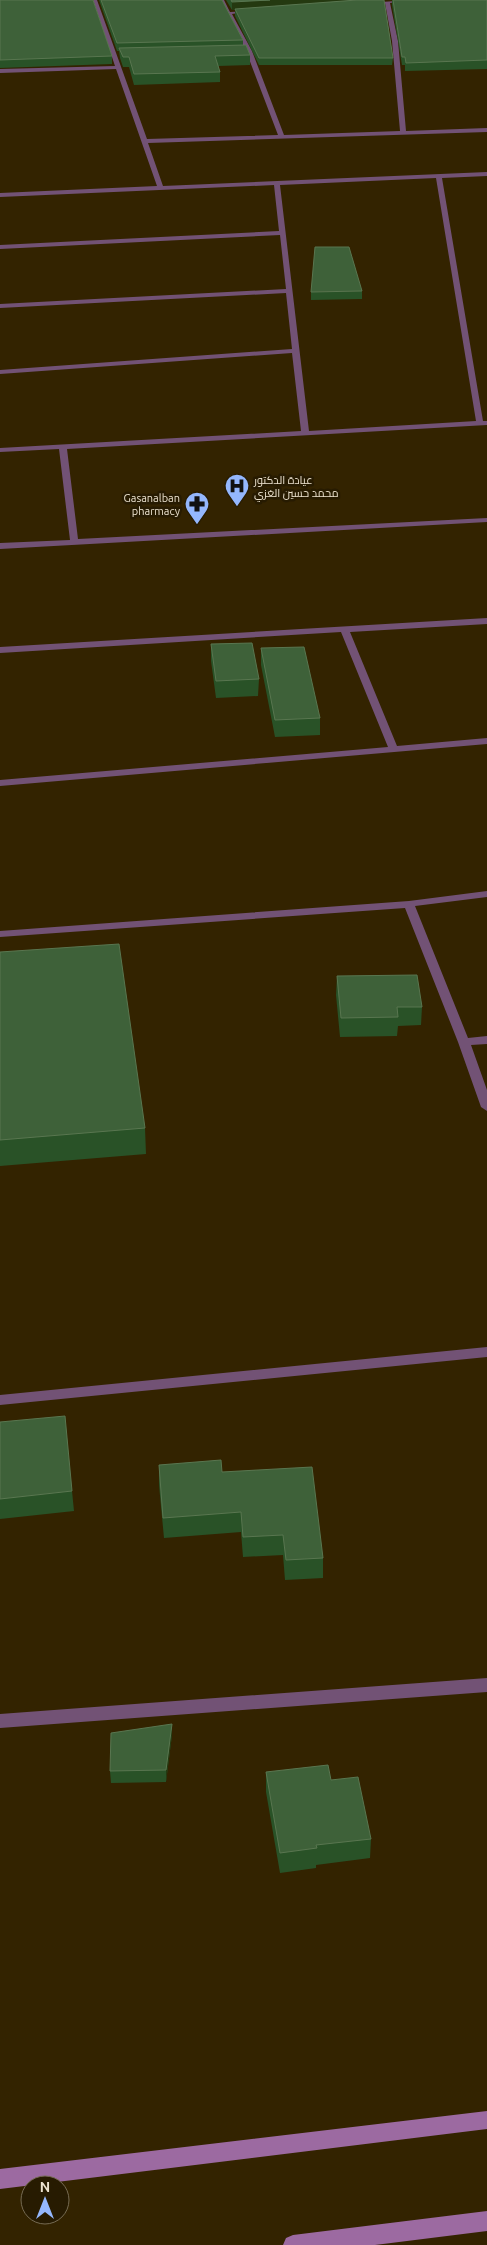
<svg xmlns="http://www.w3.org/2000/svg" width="487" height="2245" font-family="Ubuntu,Cairo,sans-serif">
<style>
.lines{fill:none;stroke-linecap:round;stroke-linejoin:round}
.street{fill:#725275;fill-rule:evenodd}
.secondary{fill:#9c6aa1;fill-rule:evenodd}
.wall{fill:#295227}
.shaded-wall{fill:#243910}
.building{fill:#3e6139;stroke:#597650}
.labels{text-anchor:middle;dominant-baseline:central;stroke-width:5;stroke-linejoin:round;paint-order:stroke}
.far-poi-label{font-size:11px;fill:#ece2cf;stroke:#271b01;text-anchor:start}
</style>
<rect width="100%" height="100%" fill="#332300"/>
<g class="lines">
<!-- street -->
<path class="street" d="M93,0h4l50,139 131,-4 -32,-84 -26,-51h4l6,12 22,-1 -20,3 20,37 32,84 116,-4 -8,-90 -7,-38h-20l47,-3 -22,3 8,38 8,90 81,-3v4l-339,11 15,43 324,-14v4l-45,2 41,243h4v4l-420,24 11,90 409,-21v4l-487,27v-6l70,-3 -11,-91 -59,3v-4l301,-17 -9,-78 -292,21v-4l292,-21 -6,-56 -286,15v-4l286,-15 -6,-54 -280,14v-4l279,-14 -5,-46 -274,12v-4l157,-7 -41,-117 -116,4v-4l115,-3zM436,178l40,243 -167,10 -29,-246z
M487,618v6l-137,8 47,114 90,-8v6l-487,42v-6l388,-33 -47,-115 -341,21v-6z
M487,891v6l-72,9 53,132 19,-2v8l-16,1 16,45v21l-6,-4 -23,-65 -53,-134 -405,29v-6l409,-30z
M487,1347v10l-487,48v-10z
M487,1678v14l-487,36v-14z"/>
<!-- secondary -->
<path class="secondary" d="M487,2111v18l-487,60v-20z
M487,2211v20l-112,14h-92l3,-7 7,-3z"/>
</g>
<!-- wall -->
<path class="wall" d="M0,0l112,56v8l-112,4z
M99,0h123l21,40v5l7,10v10l-32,1 2,6v10l-86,3 -5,-18h-6l-3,-9 -1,-7h-2z
M226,0h158l9,58 -1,7h-133l-24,-49v-6h-3z
M392,0h95v69l-82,2v-6h-3l-10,-60z
M362,291v8l-51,1v-8z
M211,644l48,35 -1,17 -42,2 -5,-37z
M261,648l59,70v17l-45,2 -14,-72z
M0,952l145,176 1,26 -146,12z
M337,976l85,31 -1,18 -23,1 -1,10 -57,1 -4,-42z
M0,1422l72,69 2,20 -74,8z
M159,1465l63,7 101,86v20l-38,2 -2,-25 -40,2 -2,-25 -77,6 -5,-53z
M172,1724v11l-6,47 -55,1 -1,-12z
M266,1772l65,8 40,59 -1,19 -54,7v3l-36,5 -14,-81z"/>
<!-- shaded-wall -->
<path class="shaded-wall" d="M270,0h114l-152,10v-8z
M172,1724v11l-6,47v-12z"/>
<!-- building -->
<path class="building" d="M0,0h93l19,56 -112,4z
M101,0h121l21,40 -126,3z
M231,0h39l-38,2z
M357,0h27l9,58h-134l-24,-49z
M393,0h94v60l-81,3 -1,-6h-3z
M246,45l4,10 -35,1 5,16 -86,2 -5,-17h-6l-4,-9z
M315,247h34l13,44 -51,1z
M252,643l7,36 -43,2 -5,-37z
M304,647l16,71 -45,2 -14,-72z
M119,944l26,184 -145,12v-188z
M417,975l5,32h-25l1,10 -57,1 -4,-42z
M65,1416l7,75 -72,8v-77z
M221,1460l1,12 90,-5 11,91 -37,2 -3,-25 -40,2 -2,-25 -78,6 -4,-53z
M172,1724l-6,46 -56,1 1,-38z
M328,1765l3,15 27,-3 13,62 -55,6 1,3 -37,5 -14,-81z"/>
<!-- icons -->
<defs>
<symbol id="hospital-pin" viewBox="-11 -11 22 30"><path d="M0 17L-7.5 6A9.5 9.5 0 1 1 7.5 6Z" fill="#94b7fd" stroke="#271b01"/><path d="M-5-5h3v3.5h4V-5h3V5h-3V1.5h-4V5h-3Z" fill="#111"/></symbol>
<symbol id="pharmacy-pin" viewBox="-11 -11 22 30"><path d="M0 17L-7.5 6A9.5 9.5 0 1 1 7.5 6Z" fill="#94b7fd" stroke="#271b01"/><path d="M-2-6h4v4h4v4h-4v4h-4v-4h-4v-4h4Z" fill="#111"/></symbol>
</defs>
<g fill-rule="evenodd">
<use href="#hospital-pin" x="223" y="472" width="28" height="38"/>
<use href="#pharmacy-pin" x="183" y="490" width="28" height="38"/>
</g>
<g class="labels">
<!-- far-poi labels -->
<g class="far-poi-label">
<text x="254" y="480">عيادة الدكتور<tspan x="254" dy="13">محمد حسين الغزي</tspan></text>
<text x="180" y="498" text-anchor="end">Gasanalban<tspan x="180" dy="13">pharmacy</tspan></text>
</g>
</g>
<!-- north arrow -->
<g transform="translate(45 2200)"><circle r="24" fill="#271b01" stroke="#766b53"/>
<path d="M0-4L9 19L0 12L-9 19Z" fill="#94b7fd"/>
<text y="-8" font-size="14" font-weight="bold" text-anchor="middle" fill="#ece2cf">N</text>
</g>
</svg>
